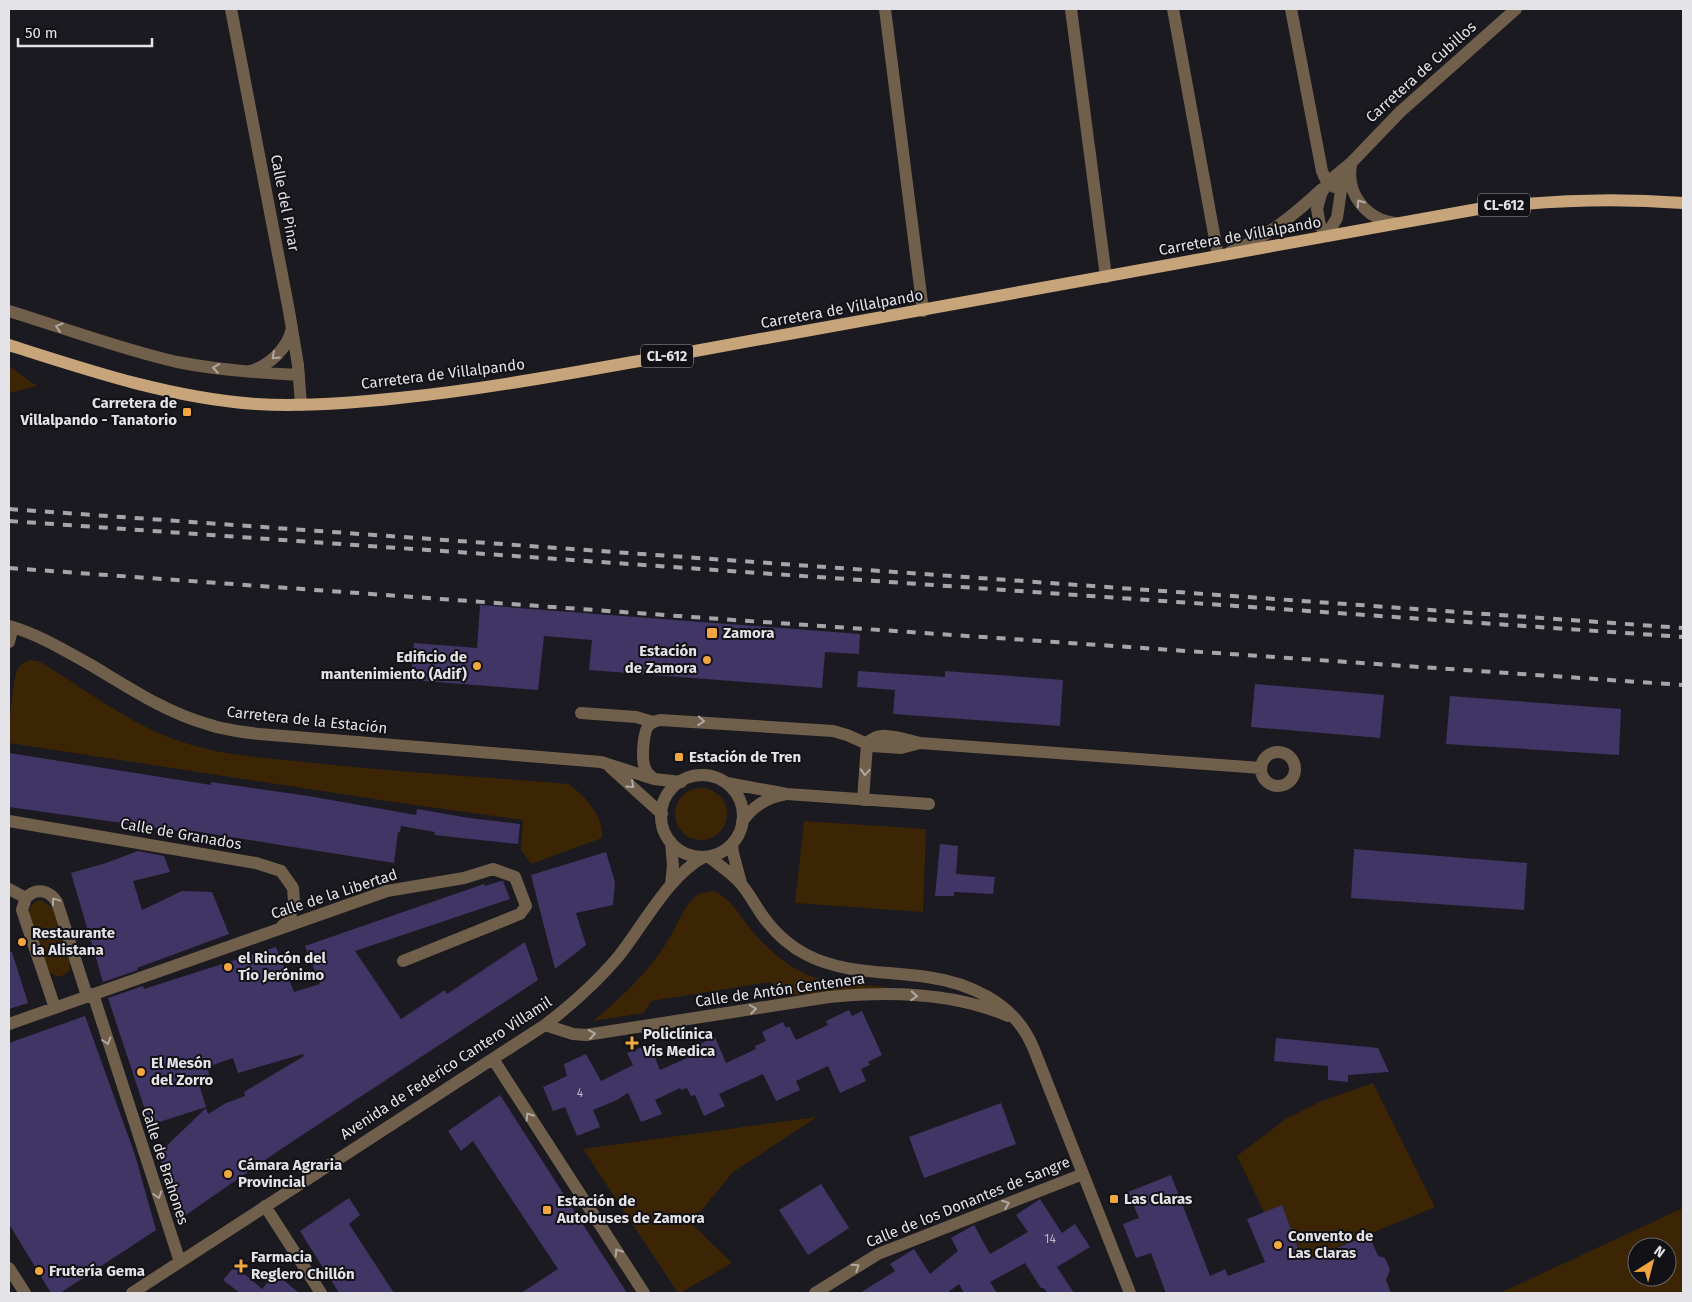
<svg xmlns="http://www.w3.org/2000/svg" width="1692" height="1302" font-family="'Fira Sans',sans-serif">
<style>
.green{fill:#3c2505;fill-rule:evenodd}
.building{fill:#413566}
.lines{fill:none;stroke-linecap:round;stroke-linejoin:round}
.minor{stroke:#705f4b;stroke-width:12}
.major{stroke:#c8a47b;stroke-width:12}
.rail{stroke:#a6a5a9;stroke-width:4;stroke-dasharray:9 9;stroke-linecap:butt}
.oneway{stroke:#b0a8a1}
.poi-dot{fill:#f1a640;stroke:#121116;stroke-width:2}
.labels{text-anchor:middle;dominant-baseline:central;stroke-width:4;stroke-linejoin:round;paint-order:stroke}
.number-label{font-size:12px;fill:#bbb8c7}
.shield{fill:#121116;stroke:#a5a4a8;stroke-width:1}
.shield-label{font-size:14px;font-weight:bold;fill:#e4e3e7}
.street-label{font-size:15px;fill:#e4e3e7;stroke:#121116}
.poi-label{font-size:15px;font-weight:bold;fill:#e4e3e7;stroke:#121116;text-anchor:start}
</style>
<rect width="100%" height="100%" fill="#1b1a20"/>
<!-- green -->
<path class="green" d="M9,366l28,20 -28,7z
M29,660l9,1 7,4c45,27 84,59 134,76 43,15 89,17 134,22 85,9 171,14 256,21 17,14 35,31 33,54l-71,26 -10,-14 2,-30 -136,-19 -378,-58c0,-14 3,-66 10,-76 2,-3 7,-5 10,-7z
M675 814a26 26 0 1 1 52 0a26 26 0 1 1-52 0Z
M804,821l122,8 -3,83 -128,-9z
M714,891c21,11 25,25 39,41 19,22 46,44 75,49 20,4 41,4 61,6l-115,10 -3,-15 -120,19 -7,12 -51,8c28,-23 55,-48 74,-79 9,-14 16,-35 29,-46 5,-4 12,-4 18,-5z
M41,900l12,8 17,54 -1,9 -9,6 -6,-2 -7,-4 -18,-58c0,-8 5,-11 12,-13z
M1373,1083l62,124 -132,54 -21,-56 -18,7 -27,-56 49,-37 36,-18z
M817,1117l-84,55 -42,51 41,40 -52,30h-2l-95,-144z
M1683,1208v85h-183zM1637,1247h30v30h-30z"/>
<!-- building -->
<path class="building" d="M480,605l380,29 -1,20 -34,-2 -3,36 -233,-18 3,-30 -48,-4 -6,54 -127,-10 3,-37 63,5z
M858,671l87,6v-6l118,9 -3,46 -167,-12 2,-24 -38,-3z
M1255,684l129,11 -4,43 -129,-11z
M1450,696l171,13 -2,46 -173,-11z
M9,753l202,32v-3l97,14 108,19 1,-6 52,9 51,6 -2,20 -84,-9 1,-3 -34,-6 -1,6h-2l-4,31 -207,-33 -1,2 -177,-25z
M940,844l18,2 -2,28 39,3 -2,17 -39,-2v4h-19z
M1354,849l173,14 -3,47 -173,-12z
M138,851l26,5 6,16 -37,9 9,29 40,-19 30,1 17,42 -92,34 1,2 -35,12 -32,-109 35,-10z
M606,852l9,30 -2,23 -37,8 10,32 -31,24 -24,-94z
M501,881h2l7,18 -155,52 46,68 44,-29 2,4 78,-52 13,38 -257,169 -98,68 -25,-63 48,-46 2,6 18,-11 19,-7 -1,-4 60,-36 -1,-2 -65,19 -5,-15 -26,9 4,14 -12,3 7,23 -56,18 -42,-127 35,-12 1,3 132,-42 18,45 26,-8 -15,-38 179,-62 1,2z
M9,952h3l16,51 -19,6z
M849,1010l3,6 10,-5 20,44 -14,7 2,3 -9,4 5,12 -26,12 -12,-27 -32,15 4,9 -24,11 -13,-27 -44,20 6,12 -21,10 -9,-21 -4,1 -4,-8 -6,2 -1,-2 -25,12 7,14 -21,8 -13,-29 -11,7 -24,10 7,17 -23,9 -12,-29 -12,4 -10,-24 24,-11 -3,-12 22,-10 15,27 32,-16 -6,-12 23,-9 10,26 36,-16 -2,-7 21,-10 11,26 30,-14 -1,-3 11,-5 -4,-9 21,-10 3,6 3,-2 7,14 32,-15 -2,-4z
M85,1016l50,139 21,75 -96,63h-9l-42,-69v-181z
M1276,1038l102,10 11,24 -41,3v7l-20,-2v-14l-54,-5z
M500,1095l127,198h-106l37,-24 -85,-128 -12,10 -13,-20z
M1001,1103l15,41 -92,34 -15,-41z
M1171,1175l39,101 15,-7 3,7 37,-14 -18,-43 35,-14 21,56 66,-26 9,21 7,2 5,12 -4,10 5,13h-225l-15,-40 -15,5 -13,-34 16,-6 -11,-26z
M821,1184l28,44 -41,27 -29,-45z
M349,1198l11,17 -11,9 45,69h-55l-39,-62z
M1040,1199l22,34 13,-9 15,23 -33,20 17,26h-27l-3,-5h-3l-16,-25 -35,19 7,11h-33l-5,-9 -12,9h-87l35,-22 -5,-7 24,-15 16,25 28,-23 -7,-13 23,-13 16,29 38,-22 -12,-17z
M235,1266l27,23 13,-16 24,20h-59l-17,-13z"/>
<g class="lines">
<!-- minor -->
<path class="minor" d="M231,9l58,302 9,54 3,40
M885,9l38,302
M1071,9l35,268
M1173,9l45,247
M1291,9l31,162 4,9 8,7
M1351,163l-8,14 -6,41 -11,18 -6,-11 -3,-16 4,-15 7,-12 23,-19 49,-51 116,-103
M1351,165c-5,29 15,54 44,58
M1230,252c35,-13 65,-38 92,-63
M9,311c55,17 111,38 168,51 41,8 81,11 122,13
M251,371c19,-6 37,-23 41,-43
M9,626c29,8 55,24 82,39 37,22 74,47 116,59 17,6 34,8 52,10l342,28 53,17 27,3
M9,642l4,-15
M581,713l55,4 17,5
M1261 769a17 17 0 1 1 34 0a17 17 0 1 1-34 0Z
M610,767l52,47
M661 816a41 41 0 1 1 82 0a41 41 0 1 1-82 0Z
M653,778c-4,-3 -8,-7 -9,-13 -2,-8 -1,-34 5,-40 3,-3 7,-4 11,-5l173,11 14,4 25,11 29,2 19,-5
M727,783l60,11 142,10
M863,800l4,-56c11,-16 38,-4 53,-1l341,25
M9,821l247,42 25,8 12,17 1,13 -5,20 -7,5
M742,822c9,-14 25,-25 41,-27
M732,844l1,9 8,30
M709,857c10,8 23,16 32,27 8,9 14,21 21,31 12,17 27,31 45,40 37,19 80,16 120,22 22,3 42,9 61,20 21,12 36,29 45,50l97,246
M671,884l2,-18 -2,-24
M9,889l17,9
M93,994l87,268
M55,1008l-33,-98 4,-12c10,-11 23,-8 31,4l30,94
M9,1024l378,-133 77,-13 29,-9 22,8 11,29 -6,8 -117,47
M545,1025l28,9 13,1 243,-38c58,-6 124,-5 179,19
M493,1059l151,234
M265,1206l56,87
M9,1268l16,25
M132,1293l413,-268c26,-20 52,-43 73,-68 25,-31 51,-82 86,-100
M815,1293l63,-39 205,-80"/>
<!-- major -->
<path class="major" d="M9,345c81,26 162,53 247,59 48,3 96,-1 143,-6 99,-10 198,-30 296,-47 262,-45 522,-96 783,-142 69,-9 136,-11 205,-6"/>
<!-- rail -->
<path class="rail" d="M9,509l1674,119
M9,521l1674,116
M9,568l725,52 949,65"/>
</g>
<!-- one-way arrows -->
<defs><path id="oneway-chevron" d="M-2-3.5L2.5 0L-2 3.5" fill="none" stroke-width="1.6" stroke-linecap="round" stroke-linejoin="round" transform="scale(1.25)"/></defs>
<g class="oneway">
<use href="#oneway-chevron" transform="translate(1360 203) rotate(-125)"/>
<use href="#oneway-chevron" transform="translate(59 327) rotate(-163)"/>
<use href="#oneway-chevron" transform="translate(275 356) rotate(137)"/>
<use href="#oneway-chevron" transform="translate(216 368) rotate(-171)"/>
<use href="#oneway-chevron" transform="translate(701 721) rotate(4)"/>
<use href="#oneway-chevron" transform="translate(865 772) rotate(94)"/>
<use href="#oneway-chevron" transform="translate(631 785) rotate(42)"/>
<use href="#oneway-chevron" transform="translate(55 901) rotate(-124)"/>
<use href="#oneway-chevron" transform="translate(914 996) rotate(4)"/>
<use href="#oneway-chevron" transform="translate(753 1009) rotate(-9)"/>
<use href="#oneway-chevron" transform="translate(592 1034) rotate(-8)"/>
<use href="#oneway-chevron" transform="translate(107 1041) rotate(72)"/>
<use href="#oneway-chevron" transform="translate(529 1116) rotate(-123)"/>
<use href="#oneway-chevron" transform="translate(158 1195) rotate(72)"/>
<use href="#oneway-chevron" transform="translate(1006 1204) rotate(-21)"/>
<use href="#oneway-chevron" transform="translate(618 1252) rotate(-123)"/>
<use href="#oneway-chevron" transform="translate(856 1267) rotate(-33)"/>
</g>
<!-- markers -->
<g class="poi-dot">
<rect x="182" y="407" width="10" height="10" rx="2.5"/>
<rect x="706" y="627" width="12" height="12" rx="2.5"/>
<circle cx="707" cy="660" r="5"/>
<circle cx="477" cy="666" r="5"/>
<rect x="674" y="752" width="10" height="10" rx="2.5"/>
<circle cx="22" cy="942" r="5"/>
<circle cx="228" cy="967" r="5"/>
<path d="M629.5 1035.5h5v5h5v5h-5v5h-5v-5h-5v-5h5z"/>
<circle cx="141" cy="1072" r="5"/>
<circle cx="228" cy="1174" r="5"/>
<rect x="1109" y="1194" width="10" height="10" rx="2.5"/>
<rect x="542" y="1205" width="10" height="10" rx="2.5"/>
<circle cx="1278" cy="1245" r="5"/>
<path d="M238.5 1258.5h5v5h5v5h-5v5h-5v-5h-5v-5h5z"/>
<circle cx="39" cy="1271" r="5"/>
</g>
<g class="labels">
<!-- number labels -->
<g class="number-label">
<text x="580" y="1093">4</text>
<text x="1050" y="1239">14</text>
</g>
<!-- shield labels -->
<g class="shield">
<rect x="1478" y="193.5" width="52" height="23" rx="4"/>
<rect x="641" y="344.5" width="52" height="23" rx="4"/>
</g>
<g class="shield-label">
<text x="1504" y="205">CL-612</text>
<text x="667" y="356">CL-612</text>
</g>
<!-- street labels -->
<g class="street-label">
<text transform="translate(1421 72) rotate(-42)">Carretera de Cubillos</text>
<text transform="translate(285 203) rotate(79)">Calle del Pinar</text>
<text transform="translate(1240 236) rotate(-10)">Carretera de Villalpando</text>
<text transform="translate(842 309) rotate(-10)">Carretera de Villalpando</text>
<text transform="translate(443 374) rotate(-7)">Carretera de Villalpando</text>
<text transform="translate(307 720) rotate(6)">Carretera de la Estación</text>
<text transform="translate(181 834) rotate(10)">Calle de Granados</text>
<text transform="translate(334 894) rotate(-18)">Calle de la Libertad</text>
<text transform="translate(780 990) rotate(-8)">Calle de Antón Centenera</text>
<text transform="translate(446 1068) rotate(-33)">Avenida de Federico Cantero Villamil</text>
<text transform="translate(165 1166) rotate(72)">Calle de Brahones</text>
<text transform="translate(968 1202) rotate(-22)">Calle de los Donantes de Sangre</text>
</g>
<!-- poi labels -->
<g class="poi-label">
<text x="177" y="403" text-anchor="end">Carretera de<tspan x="177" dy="17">Villalpando - Tanatorio</tspan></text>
<text x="723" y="633">Zamora</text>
<text x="697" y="651" text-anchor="end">Estación<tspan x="697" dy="17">de Zamora</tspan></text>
<text x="467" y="657" text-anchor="end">Edificio de<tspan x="467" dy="17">mantenimiento (Adif)</tspan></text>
<text x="689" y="757">Estación de Tren</text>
<text x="32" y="933">Restaurante<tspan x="32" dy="17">la Alistana</tspan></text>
<text x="238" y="958">el Rincón del<tspan x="238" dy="17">Tío Jerónimo</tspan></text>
<text x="643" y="1034">Policlínica<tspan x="643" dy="17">Vis Medica</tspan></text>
<text x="151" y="1063">El Mesón<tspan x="151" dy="17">del Zorro</tspan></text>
<text x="238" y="1165">Cámara Agraria<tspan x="238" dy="17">Provincial</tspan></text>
<text x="1124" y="1199">Las Claras</text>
<text x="557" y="1201">Estación de<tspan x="557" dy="17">Autobuses de Zamora</tspan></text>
<text x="1288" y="1236">Convento de<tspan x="1288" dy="17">Las Claras</tspan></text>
<text x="251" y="1257">Farmacia<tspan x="251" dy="17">Reglero Chillón</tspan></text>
<text x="49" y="1271">Frutería Gema</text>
</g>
</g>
<!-- border -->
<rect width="1692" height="1302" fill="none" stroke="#e4e3e7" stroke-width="20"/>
<!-- north arrow -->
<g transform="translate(1652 1262) rotate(36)"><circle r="24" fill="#121116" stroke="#66656a"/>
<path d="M0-4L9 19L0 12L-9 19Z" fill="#f1a640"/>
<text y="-8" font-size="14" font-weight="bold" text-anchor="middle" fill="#e4e3e7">N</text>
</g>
<!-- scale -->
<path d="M18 38v8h134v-8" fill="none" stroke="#e4e3e7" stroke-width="2.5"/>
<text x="25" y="38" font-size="15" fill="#e4e3e7" stroke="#121116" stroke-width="4" paint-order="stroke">50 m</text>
</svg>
